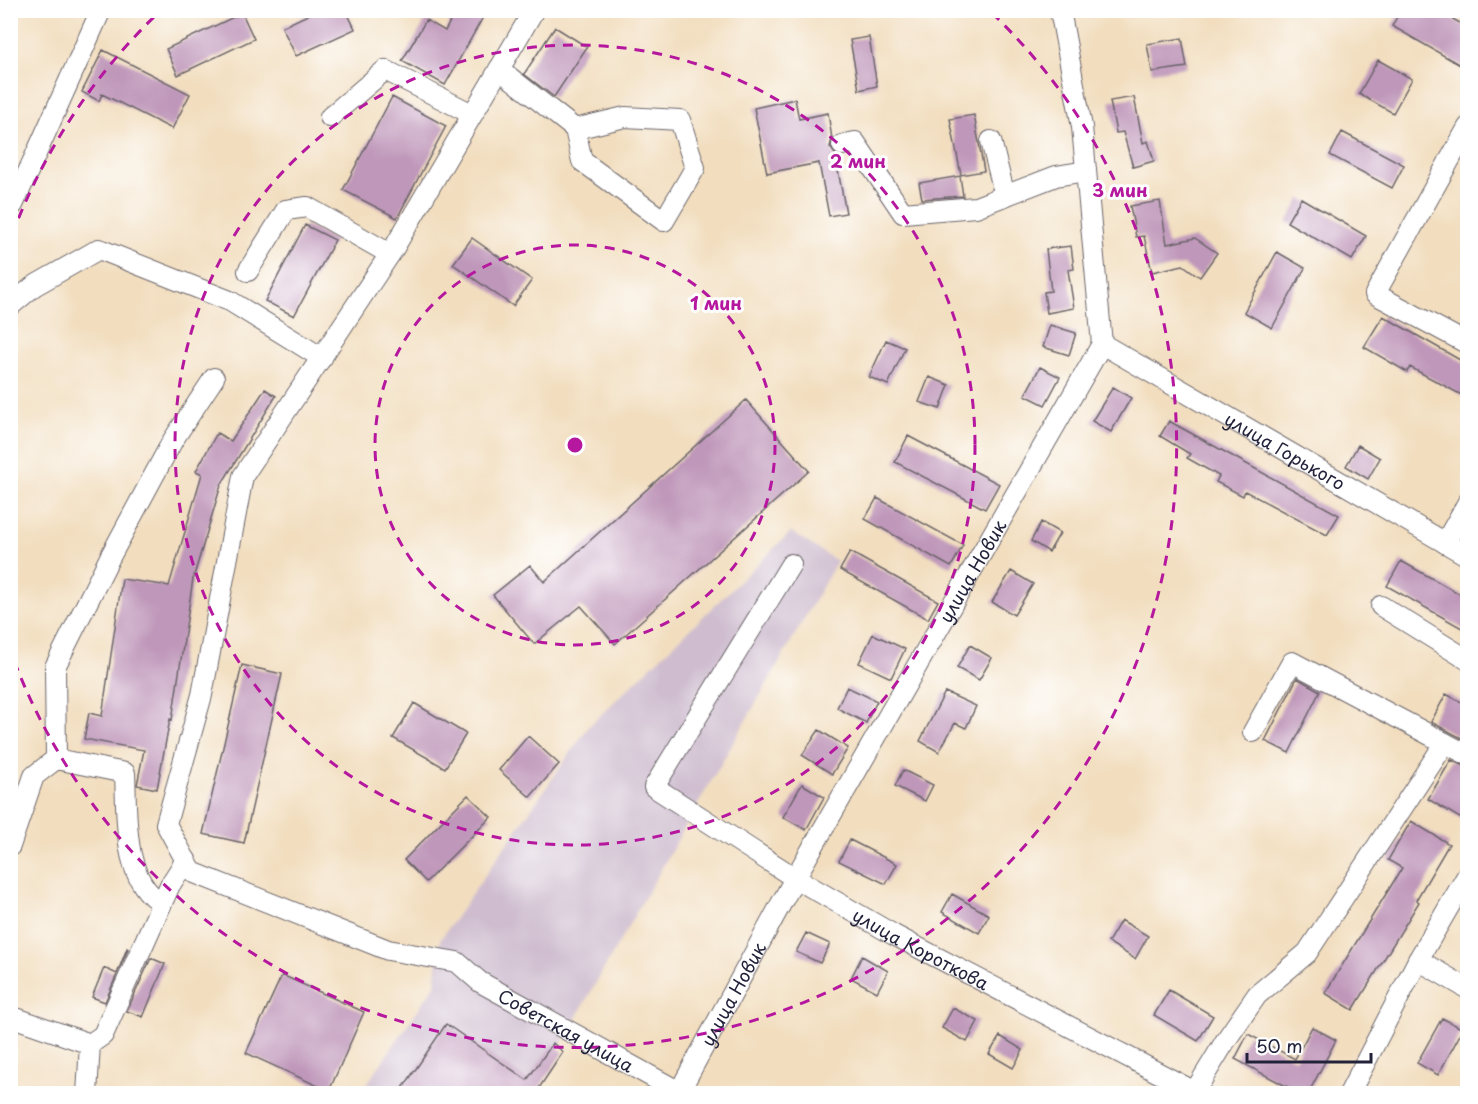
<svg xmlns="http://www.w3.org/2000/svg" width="1478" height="1104" font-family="'Playpen Sans',sans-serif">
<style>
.industrial{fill:#cfbdcf}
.building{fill:#bf97ba}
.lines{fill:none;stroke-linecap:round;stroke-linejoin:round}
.minor-casing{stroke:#6b6469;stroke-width:22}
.minor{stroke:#fff;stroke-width:20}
.ring{fill:none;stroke:#b5179e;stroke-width:3;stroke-dasharray:10 8}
.labels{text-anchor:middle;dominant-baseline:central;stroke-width:6;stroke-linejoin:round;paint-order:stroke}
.street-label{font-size:18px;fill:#22223b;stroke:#fff}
.centre{fill:#b5179e;stroke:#fff;stroke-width:3}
.ring-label{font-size:18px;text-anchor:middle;font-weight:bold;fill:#b5179e;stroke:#fff;stroke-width:6;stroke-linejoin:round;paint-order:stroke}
</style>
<rect width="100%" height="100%" fill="#fff"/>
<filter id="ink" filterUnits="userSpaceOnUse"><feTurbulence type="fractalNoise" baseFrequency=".0167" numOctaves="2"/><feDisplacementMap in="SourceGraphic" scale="12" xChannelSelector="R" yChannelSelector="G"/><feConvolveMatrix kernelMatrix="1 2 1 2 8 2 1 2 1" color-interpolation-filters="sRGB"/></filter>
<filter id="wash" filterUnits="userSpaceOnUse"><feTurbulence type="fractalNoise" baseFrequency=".008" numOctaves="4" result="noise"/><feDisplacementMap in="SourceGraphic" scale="24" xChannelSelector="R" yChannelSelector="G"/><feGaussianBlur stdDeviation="1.35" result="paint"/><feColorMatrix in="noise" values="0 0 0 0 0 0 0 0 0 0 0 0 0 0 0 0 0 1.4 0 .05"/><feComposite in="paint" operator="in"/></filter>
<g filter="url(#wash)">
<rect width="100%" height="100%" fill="#f2debf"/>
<!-- industrial -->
<path class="industrial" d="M791,532l46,29 -304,532 -173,1 75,-109 5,-45 149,-214z"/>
<g id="blocks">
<!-- building -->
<path class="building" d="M318,10h28l9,19 -59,27 -14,-29z
M456,10h31l-42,75 -43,-24 24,-41 19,11z
M1401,10h36l30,17v42l-75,-43z
M242,13l12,26 -76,36 -12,-26z
M555,27l32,20 -33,50 -30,-23z
M869,37l8,49 -18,4 -9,-50z
M1182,38l5,29 -35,5 -5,-28z
M103,50l87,44 -18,35 -70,-35 -3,7 -17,-9z
M1378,60l34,19 -19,34 -34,-19z
M392,97l54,29 -49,92 -54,-28z
M1134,97l9,46 5,-2 6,20 -21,6 -10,-35 -7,1 -6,-32z
M795,99l4,20 29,-6 4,26 -2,8 5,7 11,59 -17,3 -10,-53 -52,10 -13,-65z
M974,115l10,56 -23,4 -11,-56z
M1342,132l62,33 -12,23 -62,-33z
M960,176l3,20 -41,3 -3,-16z
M1301,198l65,38 -14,24 -65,-38z
M1160,201l7,43 28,-6 22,15 -17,24 -17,-12 -31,7 -8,-36 -8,1 -6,-31z
M305,225l30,15 -41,76 -29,-15z
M472,238l60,42 -19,26 -60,-42z
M1071,246l3,23 -6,1 6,38 -27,5 -3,-21 7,-1 -5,-42z
M1277,252l28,16 -33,60 -28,-16z
M1383,316l84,48v34l-57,-31 -3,5 -43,-25z
M1050,325l26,8 -7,22 -26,-8z
M886,340l19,8 -17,37 -19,-8z
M1040,367l20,10 -15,28 -20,-10z
M929,377l20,8 -9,24 -21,-7z
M1113,387l18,11 -20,34 -19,-11z
M265,389l11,7 -55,89 -28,94 -21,141 -2,-1 -13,70 -20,-4 7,-35 -60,-11 5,-26 13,3 20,-137 47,7 33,-112 -6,-3 21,-38 14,8z
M746,400l63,71 -194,173 -34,-38 -47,38 -41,-49 37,-30 14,17z
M1169,421l170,94 -12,20 -82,-44 -2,5 -27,-14 3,-6 -32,-18 3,-4 -30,-18z
M908,436l91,48 -14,25 -90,-47z
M1358,445l22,13 -12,21 -22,-13z
M877,498l86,47 -12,22 -86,-48z
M1041,522l19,11 -11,19 -18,-11z
M850,552l88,49 -10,18 -88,-49z
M1401,561l66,37v33l-80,-45z
M1011,571l22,13 -19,31 -22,-13z
M873,634l32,15 -14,29 -32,-15z
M970,645l22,13 -13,22 -22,-12z
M242,665l40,9 -38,169 -41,-9z
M1297,678l23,13 -31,62 -24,-12z
M847,687l30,14 -11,22 -29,-15z
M945,692l31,14 -10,22 -11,-5 -16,29 -19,-11z
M1446,694l21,11v36l-36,-19z
M414,703l52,31 -21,34 -52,-30z
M819,730l29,18 -16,26 -30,-19z
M528,736l31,28 -29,33 -31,-27z
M1451,760l16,7v46l-4,7 -35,-21z
M903,770l30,15 -8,16 -30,-15z
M802,784l22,13 -18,33 -23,-13z
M468,795l23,22 -65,65 -22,-22z
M1411,821l38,23 -33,56 3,2 -66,108 -28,-17 77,-125 -14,-8z
M850,840l47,24 -11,20 -47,-23z
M952,894l37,21 -10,18 -37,-21z
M1121,920l27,16 -13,23 -27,-17z
M806,933l24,11 -10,19 -24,-11z
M127,948l1,1 -23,53 -13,-5 12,-29 13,6z
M862,956l26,15 -11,21 -26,-14z
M151,958l14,6 -22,53 -16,-6z
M282,975l82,37 -35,79 -83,-38z
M1169,990l44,26 -15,25 -44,-26z
M953,1008l25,13 -11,21 -25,-14z
M1442,1018l21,11 -25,46 -21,-12z
M446,1024l81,56 26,-37 10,9 -24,36 7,6h-147z
M1312,1027l24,13 -28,54h-7l-66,-35 13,-25 47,25z
M1000,1036l23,14 -10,18 -24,-14z"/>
</g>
</g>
<g filter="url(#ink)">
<use href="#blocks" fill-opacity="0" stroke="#6b6469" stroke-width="1.5"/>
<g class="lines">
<defs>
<g id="minor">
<path id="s1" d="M534,10l-140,238 -151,228 -41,219 -36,129 26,48 196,78 69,12 23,20 203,112"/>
<path d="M499,69l76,60 50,-12 55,3 15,48 -31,53 -82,-60 -7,-32"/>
<path d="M330,117l55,-47 87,44"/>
<path d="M1468,127l-93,167 93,50"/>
<path d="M991,141l14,55"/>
<path d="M842,145l13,-3 48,71 73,-6 80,-31 30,-5"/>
<path d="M13,205l88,-195"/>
<path d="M248,271l38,-61 21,-3 83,47"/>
<path d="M10,306l24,-20 65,-37 131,52 92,57"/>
<path id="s2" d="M1102,344l366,212"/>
<path d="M1445,543l23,-41"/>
<path id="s3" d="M791,564l-137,223 141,91 99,57 305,159"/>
<path d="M1381,606l87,54"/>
<path d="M1253,732l39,-70 153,81"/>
<path d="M56,759l69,14c2,41 -3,108 37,130"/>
<path d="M10,846l24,-70 22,-17 -1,-92 55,-110 63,-117 41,-62"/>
<path d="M1418,960l50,29"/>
<path d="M10,1016l80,28"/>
<path d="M1195,1091l31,-51 31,-45 50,-42 138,-210 23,12"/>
<path d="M87,1094l3,-50 13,-9 67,-150 16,-25"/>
<path id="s4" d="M678,1094l117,-216 307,-534 -20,-217 -22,-117"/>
<path d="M1349,1094l69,-134 50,-86"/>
</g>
</defs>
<!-- minor casing -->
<use href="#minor" class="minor-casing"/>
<!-- minor -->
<use href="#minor" class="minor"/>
</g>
</g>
<!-- distance rings -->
<g class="ring">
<circle cx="575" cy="445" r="200"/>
<circle cx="575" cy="445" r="400"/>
<path d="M12 235A601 601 0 0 1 158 13M992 13A601 601 0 1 1 12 655"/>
</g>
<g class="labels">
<!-- street labels -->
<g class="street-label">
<text stroke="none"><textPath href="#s2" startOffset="212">улица Горького</textPath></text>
<text stroke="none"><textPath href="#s4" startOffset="600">улица Новик</textPath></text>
<text stroke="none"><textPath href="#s3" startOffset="574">улица Короткова</textPath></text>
<text stroke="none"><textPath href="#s4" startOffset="114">улица Новик</textPath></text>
<text stroke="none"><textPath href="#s1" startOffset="1371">Советская улица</textPath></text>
</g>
</g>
<circle cx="575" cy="445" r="9" class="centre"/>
<g class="ring-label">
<text x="858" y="168">2 мин</text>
<text x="1120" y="197">3 мин</text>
<text x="716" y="310">1 мин</text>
</g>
<!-- margin -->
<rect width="1478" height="1104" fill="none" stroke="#fff" stroke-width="36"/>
<!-- scale -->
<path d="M1247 1053v9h124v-9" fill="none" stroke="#22223b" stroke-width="3"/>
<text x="1256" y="1053" font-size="18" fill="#22223b" stroke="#ffffff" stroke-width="4.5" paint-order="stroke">50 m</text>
</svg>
